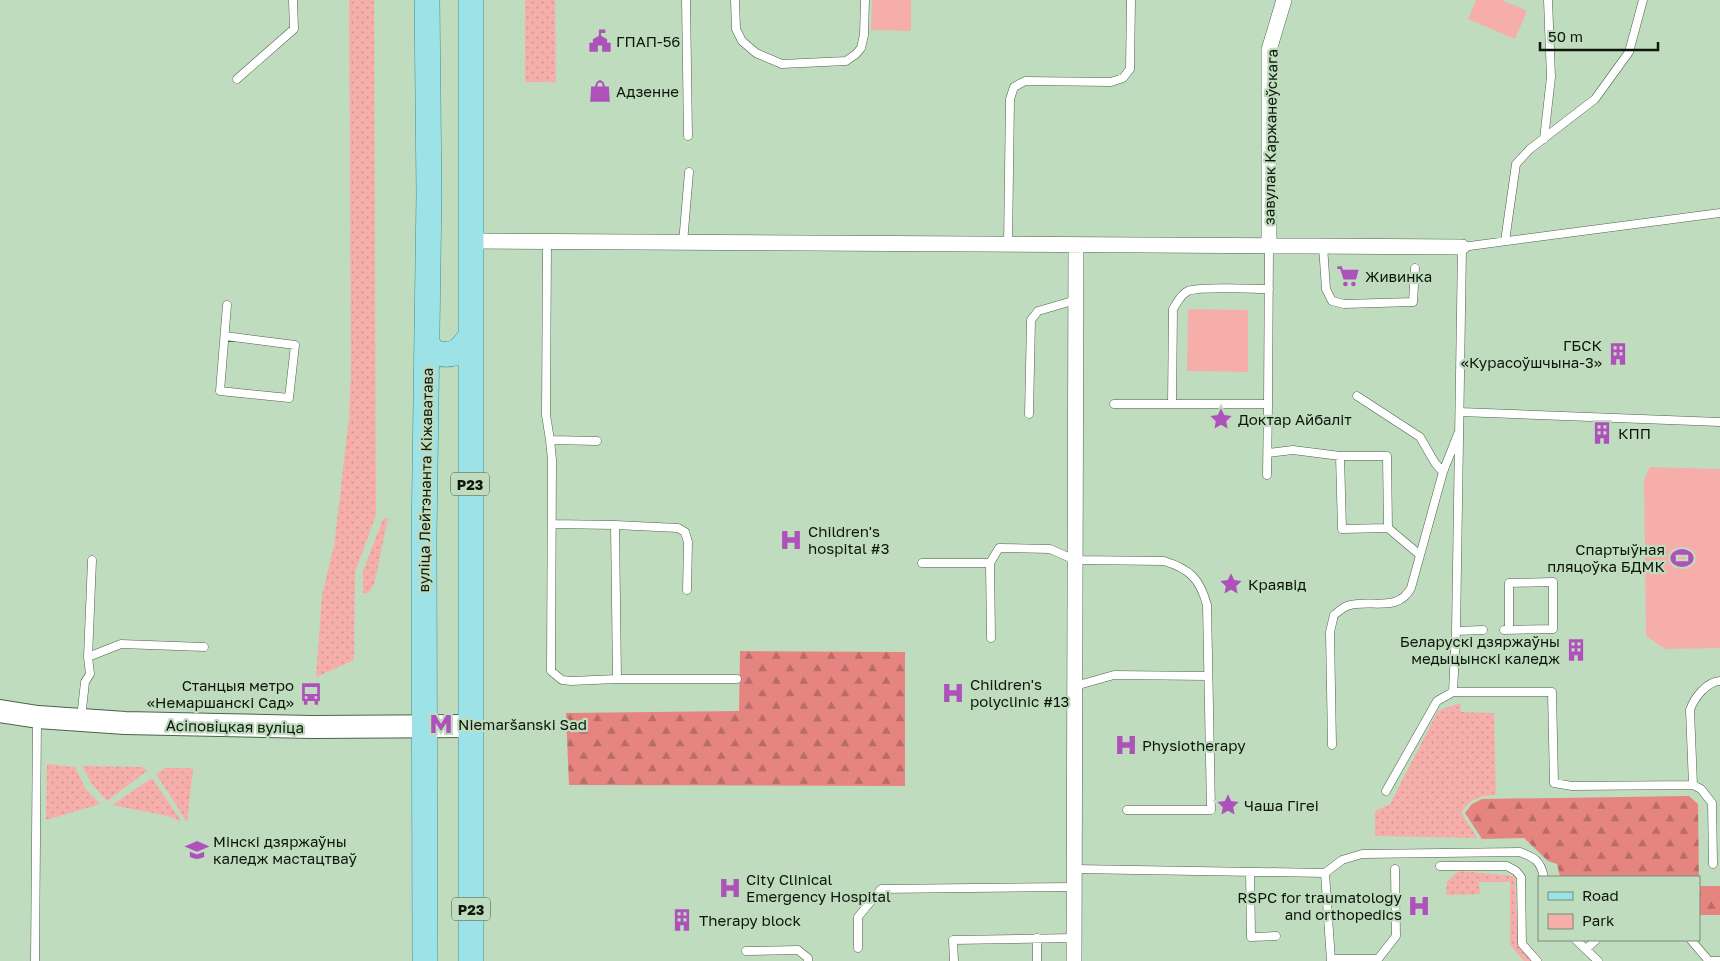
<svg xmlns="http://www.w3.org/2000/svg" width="1720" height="961" font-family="'Golos Text',sans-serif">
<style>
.grass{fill:url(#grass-dots)}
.forest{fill:url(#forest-firs)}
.park{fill:#f6aeaa}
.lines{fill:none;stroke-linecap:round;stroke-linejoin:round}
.lane-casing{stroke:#4b6349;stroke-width:9}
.street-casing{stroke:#4b6349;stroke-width:16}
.secondary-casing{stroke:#4b6349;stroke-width:24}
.primary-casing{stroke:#408e90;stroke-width:26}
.lane{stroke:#fff;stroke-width:8}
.street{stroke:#fff;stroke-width:15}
.secondary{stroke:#fff;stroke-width:22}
.primary{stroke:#9de2e7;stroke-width:25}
.labels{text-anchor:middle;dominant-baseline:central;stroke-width:4.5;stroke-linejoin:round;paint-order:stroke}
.shield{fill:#c0dcbe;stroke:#435241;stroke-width:1}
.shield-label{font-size:14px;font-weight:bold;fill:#0d170c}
.poi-label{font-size:15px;fill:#0d170c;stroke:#c0dcbe;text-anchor:start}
.street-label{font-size:15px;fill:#0d170c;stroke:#c0dcbe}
</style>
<defs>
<pattern id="grass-dots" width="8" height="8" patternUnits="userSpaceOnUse" patternTransform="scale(1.25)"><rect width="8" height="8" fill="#f6aeaa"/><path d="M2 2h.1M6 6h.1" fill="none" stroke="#d29591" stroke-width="1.8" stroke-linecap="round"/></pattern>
<pattern id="forest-firs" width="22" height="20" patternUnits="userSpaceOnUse" patternTransform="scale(1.25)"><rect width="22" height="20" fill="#e68480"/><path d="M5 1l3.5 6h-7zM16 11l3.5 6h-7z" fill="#b96b67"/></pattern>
</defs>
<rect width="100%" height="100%" fill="#c0dcbe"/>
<!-- grass -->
<path class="grass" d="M349,0h25l2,515 -21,57 -1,88 -38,17 6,-82 12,-49 15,-128 2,-50z
M525,0h30l1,82h-31z
M388,518l-14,67 -6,8h-5v-22l20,-52z
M1460,703l1,9 33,1 2,82c-17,1 -24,3 -35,17l16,26 -102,-2v-25l15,-7 48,-93z
M47,764l28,3 10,21 15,16 -54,16z
M82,766l61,1 4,4 -40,30 -15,-17z
M165,768h28l-6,54 -31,-48z
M152,778l30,44 -14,-6 -56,-11z
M1459,871l56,5 3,68 14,17h-8l-14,-16v-63h-31l1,12 -34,1 1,-14z"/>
<!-- forest -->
<path class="forest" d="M740,651l165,1v134l-336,-1 -3,-72 173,-2z
M1689,796l9,8 1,82h21v29h-21v-38h-139l-3,-13 -9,-3 -24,-23 -42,1 -17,-26 7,-9 10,-5z"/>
<!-- park -->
<path class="park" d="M872,0h39v31l-40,-1z
M1476,0h26l25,11 -12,28 -47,-20z
M1188,309l60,1v62l-61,-1z
M1650,467l70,2v179l-55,1 -19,-13 -2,-156z"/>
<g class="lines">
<defs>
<path id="lane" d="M686,0l2,136
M735,0l1,29 6,12 14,12 26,11 64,-3 10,-7 5,-6 3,-13 1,-35
M237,79l57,-50 -1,-29
M1544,139l7,-62 -3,-77
M1505,241l11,-77 14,-15 65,-50 34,-47 14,-52
M547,243l-1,172 4,25 2,20 -1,211 11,9 9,1 46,-2h120
M683,243l6,-71
M1008,245l2,-146 4,-12 11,-6 86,1 12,-4 7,-9 1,-69
M1323,246l3,43 6,12 12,3 69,-2 2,-34
M225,336l70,9 -6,53 -69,-7 7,-86
M1357,396l63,41 15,26 8,9
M1114,404h154l1,-158
M1172,404l1,-95c4,-6 8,-15 15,-18 12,-5 65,-2 81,-2
M1460,412l260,10
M1029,414l2,-94 7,-9 38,-11
M550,440l47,1
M1268,453l25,-3 47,6h47l1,72 32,27
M1340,456l2,73 46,-1
M1267,475l1,-71
M552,524l63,1 2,154
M615,525l63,3 7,4 3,10 -1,48
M922,563h68l9,-15 51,1 25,11 89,1c26,8 36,18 43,44l4,205h-84
M990,563l1,75
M1504,630l49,-1v-47l-44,1v46
M1456,631l27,-1
M88,657l4,-97
M1075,686l39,-11 94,1
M1453,692l3,-61 6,-384 258,-34
M81,718l4,-36 5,-8 -2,-17 33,-13 83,3
M1332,745l-2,-113 4,-17c4,-3 8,-7 13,-9 22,-8 50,8 64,-18l32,-116 15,-38
M1693,785l-3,-75c4,-12 16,-28 30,-29
M1386,791l51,-90 16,-9h99l2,91 18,3 121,-1 8,4 11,14 1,61
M1440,866h67l9,5 5,6 1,67 15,17
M1075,869l250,4 17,-13 20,-6 158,-2c15,6 20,8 24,25
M1250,872l1,65 25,-1
M1325,873l6,88
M1037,938v23
M1576,940l22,21
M1691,940l18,21
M858,948v-31l23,-28 193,-2
M1586,949l10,-9
M746,951l52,-1 10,8v3
M1331,959h47l18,-23 -1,-67
M35,961l2,-242
M954,961l-1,-21 121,-2
M1707,961h13"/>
<path id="street" d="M470,241l992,6
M1269,246v-196l15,-50
M1074,961l2,-716"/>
<path id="secondary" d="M0,711l38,6 87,6 187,4 159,-1"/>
<path id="primary" d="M471,0v961
M427,342l5,10c21,6 27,1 38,-15
M425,961l-1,-423 5,-344 -2,-194"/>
</defs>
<!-- lane casing -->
<use href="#lane" class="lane-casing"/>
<!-- street casing -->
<use href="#street" class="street-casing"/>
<!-- secondary casing -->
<use href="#secondary" class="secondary-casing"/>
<!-- primary casing -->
<use href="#primary" class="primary-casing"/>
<!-- lane -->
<use href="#lane" class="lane"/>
<!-- street -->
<use href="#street" class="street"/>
<!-- secondary -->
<use href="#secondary" class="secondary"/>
<!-- primary -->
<use href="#primary" class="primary"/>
</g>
<!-- icons -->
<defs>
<symbol id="civic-bare" viewBox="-9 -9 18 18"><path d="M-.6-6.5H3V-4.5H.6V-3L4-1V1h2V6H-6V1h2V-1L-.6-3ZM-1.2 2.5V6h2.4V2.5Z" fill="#ae51bb" stroke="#c0dcbe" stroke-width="2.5" paint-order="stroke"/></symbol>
<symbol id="shop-bare" viewBox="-9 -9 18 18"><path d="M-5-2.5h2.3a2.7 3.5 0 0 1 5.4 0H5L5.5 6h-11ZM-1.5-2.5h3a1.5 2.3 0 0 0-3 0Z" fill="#ae51bb" stroke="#c0dcbe" stroke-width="2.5" paint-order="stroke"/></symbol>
<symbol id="supermarket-bare" viewBox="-9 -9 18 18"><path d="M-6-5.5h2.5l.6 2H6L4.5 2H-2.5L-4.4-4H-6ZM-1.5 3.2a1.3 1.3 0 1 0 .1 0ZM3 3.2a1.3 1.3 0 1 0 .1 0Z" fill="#ae51bb" stroke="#c0dcbe" stroke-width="2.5" paint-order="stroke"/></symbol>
<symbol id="building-bare" viewBox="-9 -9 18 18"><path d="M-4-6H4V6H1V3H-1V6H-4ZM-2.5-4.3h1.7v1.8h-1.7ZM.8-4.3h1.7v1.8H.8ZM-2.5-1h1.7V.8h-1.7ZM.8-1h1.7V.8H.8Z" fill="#ae51bb" stroke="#c0dcbe" stroke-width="2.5" paint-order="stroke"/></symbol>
<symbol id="sight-bare" viewBox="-9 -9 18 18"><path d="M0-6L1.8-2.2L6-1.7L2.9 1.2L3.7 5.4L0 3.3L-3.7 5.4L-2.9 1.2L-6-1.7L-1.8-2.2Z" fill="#ae51bb" stroke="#c0dcbe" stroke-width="2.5" paint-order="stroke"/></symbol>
<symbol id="hospital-bare" viewBox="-9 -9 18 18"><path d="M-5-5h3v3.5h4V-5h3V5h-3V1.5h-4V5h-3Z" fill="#ae51bb" stroke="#c0dcbe" stroke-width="2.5" paint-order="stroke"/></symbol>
<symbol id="stadium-bare" viewBox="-9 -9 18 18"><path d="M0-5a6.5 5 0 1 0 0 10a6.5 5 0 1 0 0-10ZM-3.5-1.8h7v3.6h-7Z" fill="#ae51bb" stroke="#c0dcbe" stroke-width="2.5" paint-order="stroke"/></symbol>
<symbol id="bus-bare" viewBox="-9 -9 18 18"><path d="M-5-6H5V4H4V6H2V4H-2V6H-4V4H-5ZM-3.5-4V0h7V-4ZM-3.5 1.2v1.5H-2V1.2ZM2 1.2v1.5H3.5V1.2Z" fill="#ae51bb" stroke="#c0dcbe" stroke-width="2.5" paint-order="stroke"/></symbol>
<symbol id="metro-bare" viewBox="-9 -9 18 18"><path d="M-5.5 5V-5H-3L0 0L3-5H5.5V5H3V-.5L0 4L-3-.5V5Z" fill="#ae51bb" stroke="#c0dcbe" stroke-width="2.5" paint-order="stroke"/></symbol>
<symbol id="university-bare" viewBox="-9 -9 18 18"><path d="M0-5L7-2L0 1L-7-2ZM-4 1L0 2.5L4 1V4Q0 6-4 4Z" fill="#ae51bb" stroke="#c0dcbe" stroke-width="2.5" paint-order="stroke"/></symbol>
</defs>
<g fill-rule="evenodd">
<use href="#civic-bare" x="584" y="25" width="32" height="32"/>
<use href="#shop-bare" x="584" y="75" width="32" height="32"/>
<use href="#supermarket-bare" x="1332" y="260" width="32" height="32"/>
<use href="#building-bare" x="1602" y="338" width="32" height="32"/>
<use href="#sight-bare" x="1205" y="403" width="32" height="32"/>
<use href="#building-bare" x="1586" y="417" width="32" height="32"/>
<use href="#hospital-bare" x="775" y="524" width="32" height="32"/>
<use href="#stadium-bare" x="1666" y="542" width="32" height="32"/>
<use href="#sight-bare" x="1215" y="568" width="32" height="32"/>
<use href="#building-bare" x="1560" y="634" width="32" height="32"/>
<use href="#hospital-bare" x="937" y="677" width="32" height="32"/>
<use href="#bus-bare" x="295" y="678" width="32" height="32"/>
<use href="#metro-bare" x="425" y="708" width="32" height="32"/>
<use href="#hospital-bare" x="1110" y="729" width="32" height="32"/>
<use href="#sight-bare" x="1212" y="789" width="32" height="32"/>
<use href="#university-bare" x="181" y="834" width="32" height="32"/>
<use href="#hospital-bare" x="714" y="872" width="32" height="32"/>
<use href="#hospital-bare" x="1403" y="890" width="32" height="32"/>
<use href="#building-bare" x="666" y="904" width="32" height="32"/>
</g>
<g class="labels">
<!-- shield labels -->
<g class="shield">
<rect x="451" y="472.5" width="38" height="23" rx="4"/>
<rect x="452" y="897.5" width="38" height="23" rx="4"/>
</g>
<g class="shield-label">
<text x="470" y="484">Р23</text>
<text x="471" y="909">Р23</text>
</g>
<!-- poi labels -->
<g class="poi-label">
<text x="616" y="41">ГПАП-56</text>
<text x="616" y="91">Адзенне</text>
<text x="1365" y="276">Живинка</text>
<text x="1602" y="345" text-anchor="end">ГБСК<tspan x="1602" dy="17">«Курасоўшчына-3»</tspan></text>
<text x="1238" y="419">Доктар Айбаліт</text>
<text x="1618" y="433">КПП</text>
<text x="808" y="531">Children's<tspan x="808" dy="17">hospital #3</tspan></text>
<text x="1665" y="549" text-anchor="end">Спартыўная<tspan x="1665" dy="17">пляцоўка БДМК</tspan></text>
<text x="1248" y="584">Краявід</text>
<text x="1560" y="641" text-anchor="end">Беларускі дзяржаўны<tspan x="1560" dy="17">медыцынскі каледж</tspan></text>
<text x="970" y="684">Children's<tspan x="970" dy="17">polyclinic #13</tspan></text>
<text x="294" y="685" text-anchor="end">Станцыя метро<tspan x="294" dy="17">«Немаршанскі Сад»</tspan></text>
<text x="458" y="724">Niemaršanski Sad</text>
<text x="1142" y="745">Physiotherapy</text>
<text x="1244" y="805">Чаша Гігеі</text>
<text x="213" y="841">Мінскі дзяржаўны<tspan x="213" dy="17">каледж мастацтваў</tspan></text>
<text x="746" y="879">City Clinical<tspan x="746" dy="17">Emergency Hospital</tspan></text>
<text x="1402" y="897" text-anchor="end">RSPC for traumatology<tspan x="1402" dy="17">and orthopedics</tspan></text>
<text x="699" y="920">Therapy block</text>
</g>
<!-- street labels -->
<g class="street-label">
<text transform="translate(1270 137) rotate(-89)">завулак Каржанеўскага</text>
<text transform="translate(425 480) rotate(-89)">вуліца Лейтэнанта Кіжаватава</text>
<text transform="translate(235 726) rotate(1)">Асіповіцкая вуліца</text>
</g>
</g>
<!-- legend -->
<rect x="1538" y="876" width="162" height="65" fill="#c0dcbe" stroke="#788d77"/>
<rect x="1548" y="892" width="25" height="8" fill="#9de2e7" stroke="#788d77"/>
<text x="1582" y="901" font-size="15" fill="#0d170c">Road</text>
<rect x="1548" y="914" width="25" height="15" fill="#f6aeaa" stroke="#788d77"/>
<text x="1582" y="926" font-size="15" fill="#0d170c">Park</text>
<!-- scale -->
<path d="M1540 42v8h118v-8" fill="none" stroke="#0d170c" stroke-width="2.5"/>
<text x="1548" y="42" font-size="15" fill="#0d170c" stroke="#c0dcbe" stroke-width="4" paint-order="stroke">50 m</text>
</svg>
